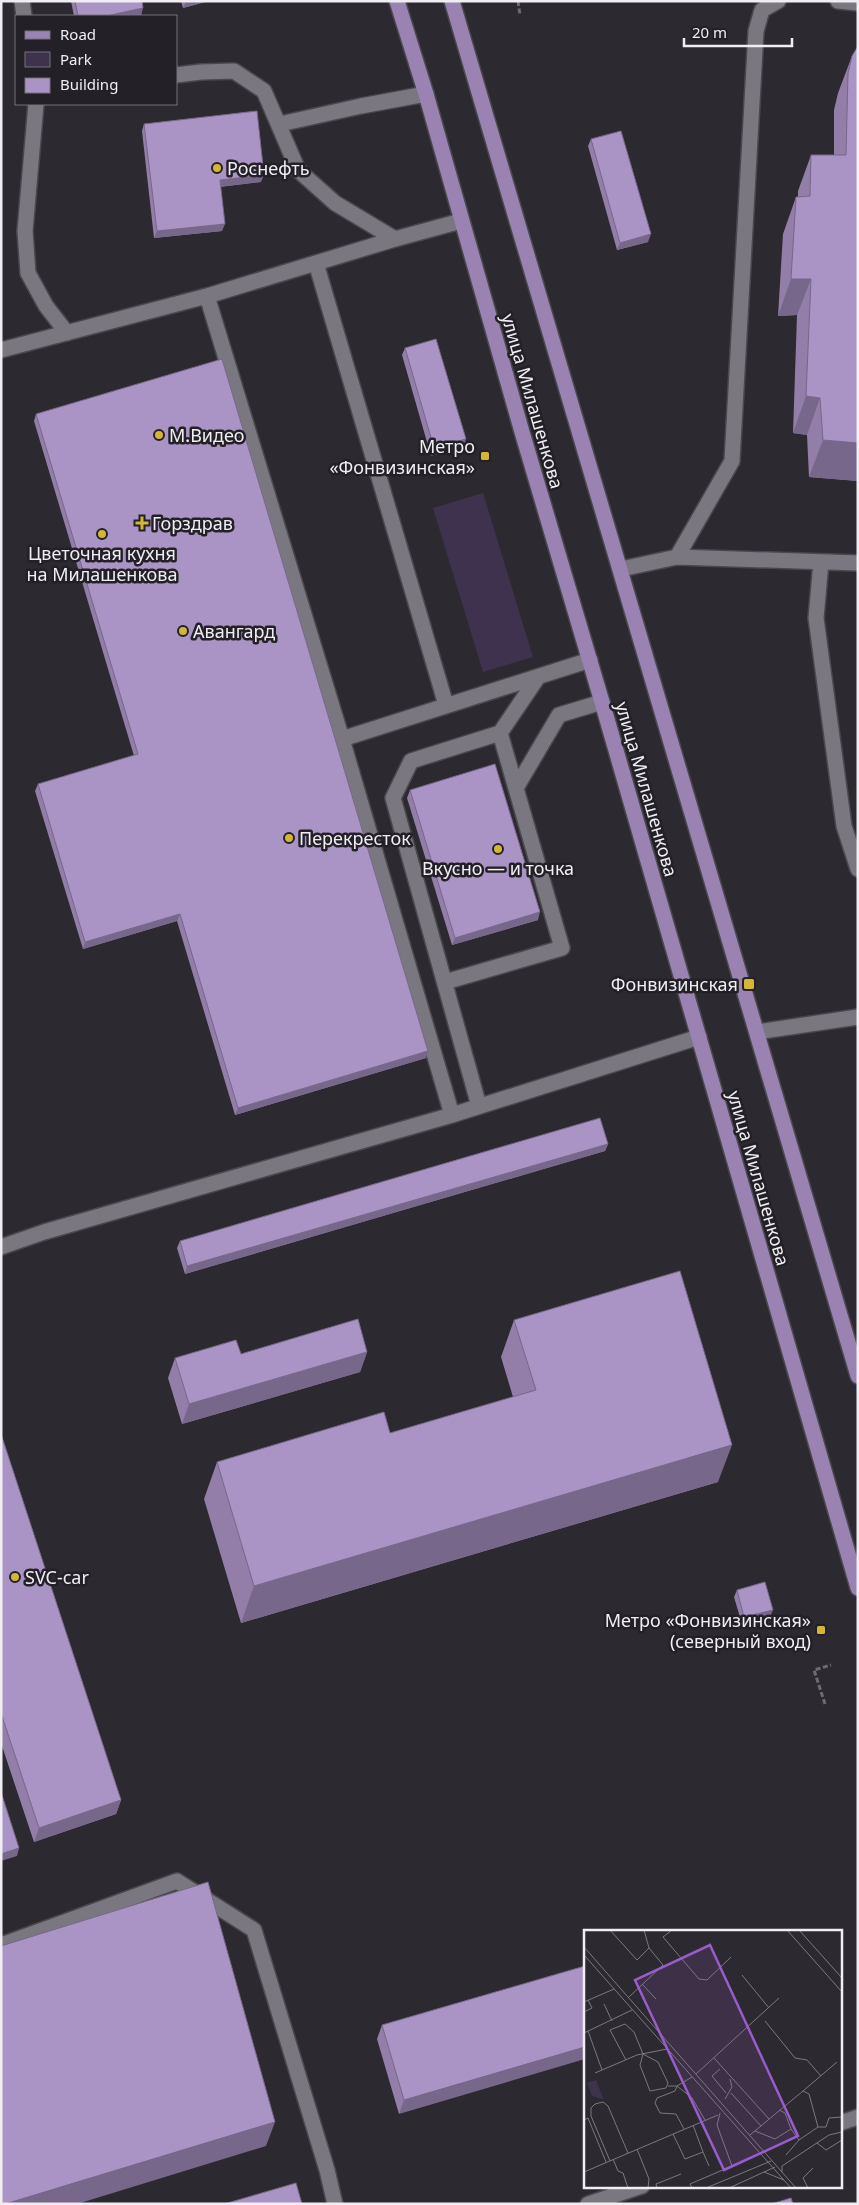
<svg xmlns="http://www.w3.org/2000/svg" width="859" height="2205" font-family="'Noto Sans',sans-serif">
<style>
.green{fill:#3f324e}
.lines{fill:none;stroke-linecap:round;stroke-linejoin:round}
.minor-casing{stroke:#4a474d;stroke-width:18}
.major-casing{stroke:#4a474d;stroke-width:18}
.path{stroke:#6e6b72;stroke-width:3;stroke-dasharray:5 2.5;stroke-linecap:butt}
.minor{stroke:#7b7781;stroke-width:15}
.major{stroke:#9a82b3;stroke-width:15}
.wall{fill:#927ea9}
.shaded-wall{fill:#77678a}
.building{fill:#aa93c5;stroke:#77678a}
.poi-dot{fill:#d4b635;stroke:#232027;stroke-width:2}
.labels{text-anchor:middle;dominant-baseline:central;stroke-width:5;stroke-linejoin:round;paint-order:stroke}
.poi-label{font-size:18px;fill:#f0eef3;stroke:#232027;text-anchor:start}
.street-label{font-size:18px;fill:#f0eef3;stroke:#232027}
.inset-road{fill:none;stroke:#7b787f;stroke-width:1}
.view{fill:#985ccc;fill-opacity:0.15;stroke:#985ccc;stroke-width:2.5}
.inset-edge{fill:none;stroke:#f0eef3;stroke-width:2.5}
</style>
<rect width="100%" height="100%" fill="#2d2931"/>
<!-- green -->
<path class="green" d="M483,493l50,164 -50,15 -50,-164z"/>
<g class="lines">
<defs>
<path id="minor" d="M22,1l2,15
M838,1l20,2
M176,75l25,-3 33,-1 30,20 34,79 37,33 60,36
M36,104l-11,127 3,42 18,33 21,27
M280,124l81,-18 65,-12
M316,263l130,442
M207,296l135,443 110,376
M1,350l206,-54 188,-57 66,-18
M677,557l181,6
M821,562l-5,56 28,208 14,43
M621,569l56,-12 55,-96 24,-430 6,-21 16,-9
M342,739l248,-79
M516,788l43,-73 43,-13
M445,982l117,-34 -62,-215
M757,1032l101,-15
M479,1106l-86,-308 18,-37 89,-28 38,-56
M1,1247l43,-15 408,-117 247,-78
M1,1945l176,-64 77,49 73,240 8,34
M840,2123l18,-6
M588,2204l54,-18"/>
<path id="major" d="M397,1l29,93 96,338 80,270 256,886
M452,1l406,1375"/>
</defs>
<!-- minor casing -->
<use href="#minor" class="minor-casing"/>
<!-- major casing -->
<use href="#major" class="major-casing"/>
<!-- path -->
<path class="path" d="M518,1l2,14
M825,1704l-11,-34 17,-5"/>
<!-- minor -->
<use href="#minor" class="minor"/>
<!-- major -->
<use href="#major" class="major"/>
</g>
<!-- wall -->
<path class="wall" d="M71,1h71l-1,15h-67z
M181,1h28l-26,7z
M852,56l6,425 -49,-4 -2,-42 -14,-2 4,-118 -19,1 5,-82 13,-37h2v-6l13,-36h23v-45l4,-17z
M144,124l117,58 -41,5 2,44 -68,7 -12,-107z
M591,139l57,103 -31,8 -29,-104z
M405,348l59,98 -33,10 -29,-101z
M36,414l390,644 -191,57 -58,-194 -94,28 -48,-158 3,-7 96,-28 -100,-335z
M410,790l128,130 -86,25 -45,-147z
M608,1144l-3,7 -420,123 -8,-26 3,-7z
M514,1320l204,162 -477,141 -37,-124 13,-37 173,-29 123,-36 -12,-40z
M367,1352l-7,20 -178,52 -14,-46 7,-20 66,-4z
M1,1434l120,366 -5,14 -82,28 -33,-99z
M737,1590l33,27 -28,7 -8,-27z
M585,1966l-186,148 -22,-75 5,-14z"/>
<!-- shaded-wall -->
<path class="shaded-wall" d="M186,1h23l-26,7z
M143,8l-2,8h-35z
M264,175l-3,7 -44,5 3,-7z
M225,224l-3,7 -68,7 3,-7z
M651,234l-3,8 -31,8 3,-7z
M791,279h20l-14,36 -19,1z
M806,396l14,2 -13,37 -14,-2z
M466,439l-2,7 -33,10 3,-8z
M823,440l35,3v38l-49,-4z
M540,912l-2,8 -86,25 3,-7z
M180,914l-3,7 -94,28 2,-7z
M428,1051l-2,7 -191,57 3,-7z
M608,1144l-3,7 -420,123 2,-8z
M367,1352l-7,20 -178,52 7,-20z
M732,1445l-14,37 -477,141 13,-37z
M773,1610l-3,7 -28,7 2,-7z
M121,1800l-5,14 -82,28 5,-14z
M19,1848l-2,8 -16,5v-7z
M585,2047v12l-186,55 5,-14z
M275,2122l-9,24 -189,58h-72z"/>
<!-- building -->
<path class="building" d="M75,1h67l1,7 -37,8h-28z
M858,46v397l-35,-3 -3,-42 -14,-2 5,-117h-20l5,-82 14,-1 1,-41h35l2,-82 4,-17z
M257,111l7,64 -44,5 5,44 -68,7 -13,-107z
M621,131l30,103 -31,9 -29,-104z
M436,339l30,100 -32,9 -29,-100z
M222,359l206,692 -190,57 -58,-194 -95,28 -47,-158 100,-30 -102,-340z
M495,764l45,148 -85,26 -45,-148z
M600,1118l8,26 -421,122 -7,-25z
M680,1271l52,174 -478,141 -37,-124 167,-50 6,21 146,-43 -22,-70z
M358,1319l9,33 -178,52 -14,-46 61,-18 5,14z
M1,1434l120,366 -82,28 -38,-115z
M765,1582l8,28 -29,7 -7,-27z
M1,1792l18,56 -18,6z
M208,1882l67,240 -270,82h-4v-258z
M585,1966v81l-181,53 -22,-75z
M296,2183l6,21h-78z
M791,2198l2,6h-22z"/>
<!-- markers -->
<g class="poi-dot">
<circle cx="217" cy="168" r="5"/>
<circle cx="159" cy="435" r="5"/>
<rect x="480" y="451" width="10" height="10" rx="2.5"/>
<path d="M139.5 515.5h5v5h5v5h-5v5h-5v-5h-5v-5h5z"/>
<circle cx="102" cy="534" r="5"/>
<circle cx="183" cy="631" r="5"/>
<circle cx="289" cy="838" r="5"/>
<circle cx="498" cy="849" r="5"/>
<rect x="743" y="978" width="12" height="12" rx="2.5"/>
<circle cx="15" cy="1577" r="5"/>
<rect x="816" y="1625" width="10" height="10" rx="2.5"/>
</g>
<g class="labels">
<!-- poi labels -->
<g class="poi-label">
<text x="227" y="168">Роснефть</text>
<text x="169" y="435">М.Видео</text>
<text x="475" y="446" text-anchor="end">Метро<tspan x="475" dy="21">«Фонвизинская»</tspan></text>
<text x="152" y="523">Горздрав</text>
<text x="102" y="553" text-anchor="middle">Цветочная кухня<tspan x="102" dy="21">на Милашенкова</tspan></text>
<text x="193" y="631">Авангард</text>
<text x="299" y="838">Перекресток</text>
<text x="498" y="868" text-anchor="middle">Вкусно — и точка</text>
<text x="738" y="984" text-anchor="end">Фонвизинская</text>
<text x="25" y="1577">SVC-car</text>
<text x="811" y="1620" text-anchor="end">Метро «Фонвизинская»<tspan x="811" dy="21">(северный вход)</tspan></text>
</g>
<!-- street labels -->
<g class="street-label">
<text transform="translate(533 401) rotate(74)">улица Милашенкова</text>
<text transform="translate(647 789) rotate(74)">улица Милашенкова</text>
<text transform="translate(759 1178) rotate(74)">улица Милашенкова</text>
</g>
</g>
<!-- overview -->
<g transform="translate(584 1930)">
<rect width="258" height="258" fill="#2d2931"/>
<path d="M12,150l7,18 -1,1 -10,-3 -5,-13z" fill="#3f324e"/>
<path class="inset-road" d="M26,0l27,30 12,-12M88,0l-9,7 36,42 8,1 24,-23M203,0l55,62M215,0l43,48M0,17l212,241M0,25l207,233M158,45l27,33M58,54l14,15M45,67l34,-32 -14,-17 -5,-18M0,72l30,-13M20,74l8,17M0,82l8,-4 -4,-8M181,91l30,37 12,2 14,16M4,101l14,39M0,103l48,-23M59,124l15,8 10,21 -2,5 -16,3 -10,-26zM130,128l55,61M42,130l-16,-30 15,-6 9,8 9,22M136,139l-8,7 14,17M11,143l42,-18 30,-6M112,144l83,-76M84,156h9l15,-9M219,161l34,-29M147,163l30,33M141,169l7,-12 -2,-8M195,180l6,3 6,16M0,190l4,-2 18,44M100,199l-8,-15 -16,-1 -5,-10 2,-5 18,-7 2,-5 15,12 13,22M171,201l20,8 16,-10 8,11 19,-13h8l3,-9 13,-1M89,204l12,25 18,-7 -10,-27M166,205l53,-44 6,3 9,33M233,213l9,7 16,-10M53,219l12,30 -1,9M119,222l6,14M202,225l13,-15M29,229l5,12 5,2 5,15M26,231l-19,-45v-8l4,-4 8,-2 5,4 20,47M0,242l134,-57M180,242l20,8M198,242v-6l47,-31 13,-3M73,258l-1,-4 25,-10M108,258l-2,-4 42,-18 -15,-41 3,-12M122,258l65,-27M145,258l46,-21M224,258l-5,-10 10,-10"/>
<path class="view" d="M126,15l88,191 -74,34 -89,-190z"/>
<rect width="258" height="258" class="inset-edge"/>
</g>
<!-- border -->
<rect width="859" height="2205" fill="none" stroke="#f0eef3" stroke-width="5"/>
<!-- legend -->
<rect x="15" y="15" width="162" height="90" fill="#232027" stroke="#757279"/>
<rect x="25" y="31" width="25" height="8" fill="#9a82b3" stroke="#757279"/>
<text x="60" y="40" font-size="15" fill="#f0eef3">Road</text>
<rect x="25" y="52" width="25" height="15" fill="#3f324e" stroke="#757279"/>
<text x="60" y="65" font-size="15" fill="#f0eef3">Park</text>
<rect x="25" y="78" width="25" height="15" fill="#aa93c5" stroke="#757279"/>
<text x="60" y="90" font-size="15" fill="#f0eef3">Building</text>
<!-- scale -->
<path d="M684 38v8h108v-8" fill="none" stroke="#f0eef3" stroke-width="2.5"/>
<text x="692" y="38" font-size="15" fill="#f0eef3" stroke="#232027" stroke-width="4" paint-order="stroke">20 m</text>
</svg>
